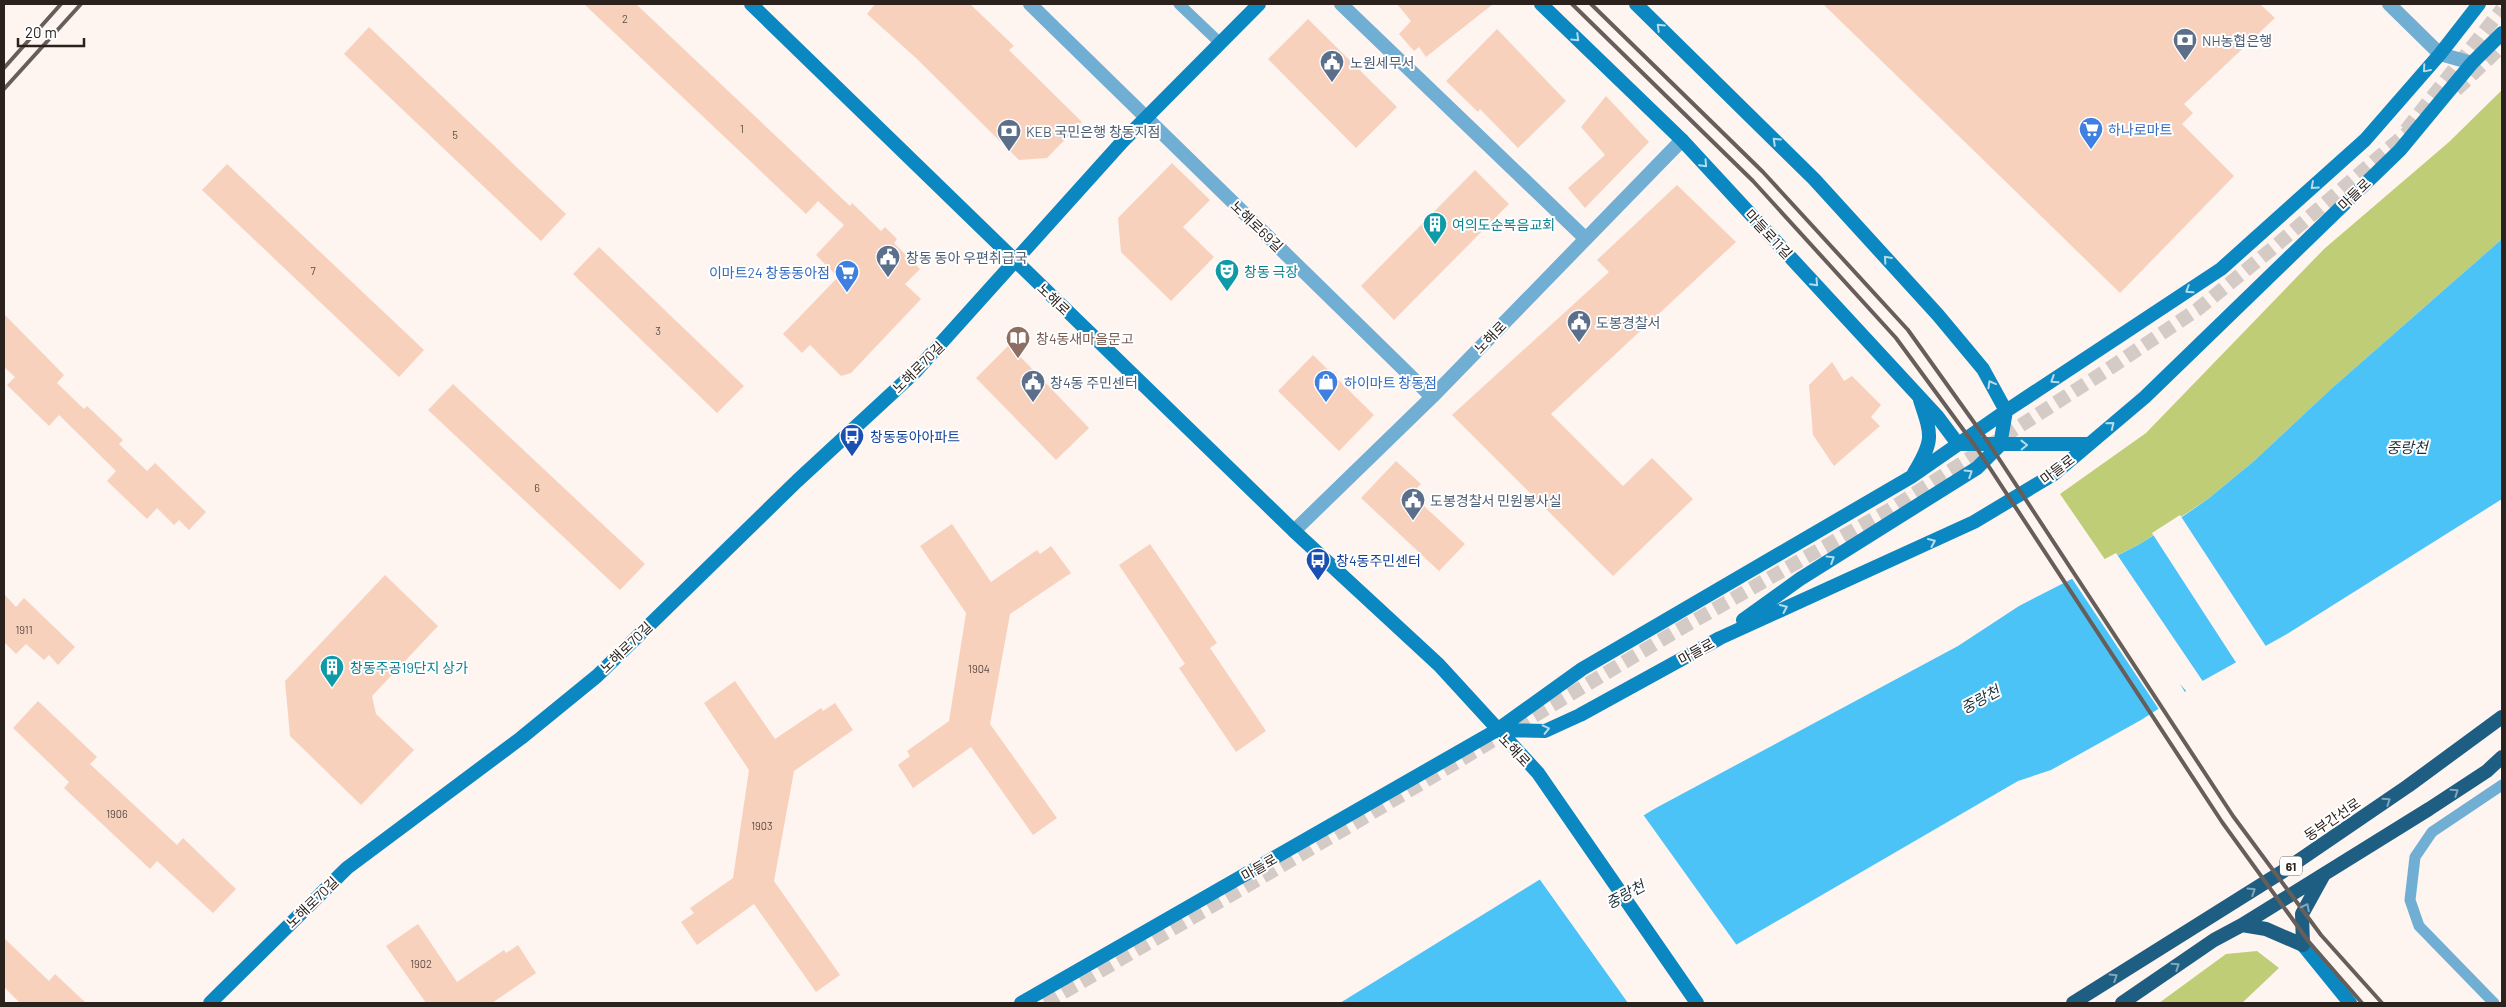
<svg xmlns="http://www.w3.org/2000/svg" width="2506" height="1007" font-family="Barlow,'Noto Sans KR',sans-serif">
<style>
.green{fill:#bfcd76}
.water{fill:#4bc3f7}
.pier{fill:#fef4f0}
.building{fill:#f8d1bd}
.lines{fill:none;stroke-linecap:round;stroke-linejoin:round}
.trunk-tunnel{stroke:#d4cac6;stroke-width:14;stroke-dasharray:14 7;stroke-linecap:butt}
.service{stroke:#71aed4;stroke-width:11}
.minor{stroke:#71aed4;stroke-width:14}
.secondary{stroke:#0b88c1;stroke-width:14}
.trunk{stroke:#1d5e82;stroke-width:14}
.rail{stroke:#675e5a;stroke-width:4}
.oneway{stroke:#b6dbec}
.oneway2{stroke:#83a6ba}
.labels{text-anchor:middle;dominant-baseline:central;stroke-width:4;stroke-linejoin:round;paint-order:stroke}
.number-label{font-size:11px;fill:#5e4e46}
.shield{fill:#fff;stroke:#6b6462;stroke-width:1}
.shield-label{font-size:12px;font-weight:bold;fill:#2b221e}
.service-label{font-size:14px;fill:#4e5e75;stroke:#fff;text-anchor:start}
.shop-label{font-size:14px;fill:#366cbe;stroke:#fff;text-anchor:start}
.street-label{font-size:14px;fill:#2b221e;stroke:#fff}
.culture-label{font-size:14px;fill:#0d838f;stroke:#fff;text-anchor:start}
.education-label{font-size:14px;fill:#785e54;stroke:#fff;text-anchor:start}
.transit-label{font-size:14px;fill:#164399;stroke:#fff;text-anchor:start}
.water-label{font-size:15px;font-style:italic;fill:#1b303a;stroke:#fff}
</style>
<rect width="100%" height="100%" fill="#fef4f0"/>
<!-- green -->
<path class="green" d="M2502,90v149l-171,150 -77,72 -46,38 -68,45 -34,17 -46,-67 86,-61 178,-184 125,-107z
M2257,951l22,17 -37,35h-83l67,-49z"/>
<!-- water -->
<path class="water" d="M2502,239v260l-215,135 -90,50 -56,36 -90,50 -33,11 -382,222h-296l314,-194 304,-163 61,-40 121,-62 39,-25 29,-20 46,-38 77,-72z"/>
<!-- pier -->
<path class="pier" d="M2180,515l87,133 -30,16 -85,-131z
M2116,553l88,130 -16,10 -8,-9 6,10 -26,17 -89,-134z
M1642,813l96,134 -97,56h-13l-90,-126z"/>
<!-- building -->
<path class="building" d="M584,4h52l214,202 2,-3 29,28 4,-4 12,12 -3,4 26,26 -15,15 16,15 -70,74 -10,3 -31,-31 -8,8 -19,-19 55,-57 -22,-22 28,-30 -26,-24 -12,13z
M875,4h95l44,42 -5,4 73,72 -35,36 -28,2 -103,-102 -49,-44z
M1397,4h96l-67,53 -7,-10 -5,4 -15,-17 12,-13z
M1823,4h437l15,14 -91,86 9,9 -11,11 52,52 -114,117z
M1308,19l89,88 -41,41 -88,-89z
M369,27l197,187 -25,27 -197,-187z
M1497,29l69,72 -48,47 -38,-39 -2,3 -32,-31z
M1606,96l43,46 -64,66 -17,-20 37,-33 -24,-28z
M1172,163l38,37 -27,27 31,30 -43,44 -50,-49 -3,-34z
M227,164l197,186 -25,27 -197,-187z
M1475,170l34,34 -115,116 -33,-34z
M1677,185l59,57 -185,172 72,72 29,-28 41,41 -80,77 -161,-161 157,-143 -12,-12z
M599,247l145,139 -27,27 -144,-139z
M4,314l60,61 -7,8 27,26 3,-3 36,34 -4,4 28,27 8,-8 51,49 -17,18 -10,-10 -5,5 -17,-17 -10,11 -40,-38 9,-10 -57,-56 -10,11 -42,-41 8,-8 -11,-10z
M1009,345l80,83 -33,32 -80,-82z
M1313,355l61,60 -35,36 -61,-60z
M1832,362l12,19 8,-5 29,29 -10,12 9,9 -46,40 -21,-31 -4,-50z
M453,384l192,180 -25,26 -192,-180z
M1396,461l25,23 -10,10 54,50 -26,27 -78,-73z
M952,524l39,58 46,-32 3,4 11,-8 20,27 -61,41 -20,110 67,94 -24,17 -62,-88 -58,41 -15,-23 12,-9 -3,-5 42,-30 17,-108 -46,-67z
M1150,544l67,99 -7,5 56,83 -30,21 -57,-84 6,-4 -66,-99z
M385,575l53,51 -66,70 4,18 38,36 -53,55 -71,-69 -5,-55z
M4,594l12,13 8,-9 51,49 -17,18 -9,-10 -5,5 -18,-16 -10,10 -12,-12z
M735,681l40,58 46,-31 2,3 12,-8 18,27 -59,41 -20,110 66,94 -24,17 -62,-88 -57,41 -16,-23 13,-9 -4,-5 43,-30 16,-108 -45,-67z
M38,701l59,56 -7,7 87,81 6,-7 53,51 -23,24 -56,-52 -7,8 -86,-81 5,-6 -56,-54z
M418,924l39,58 47,-32 2,3 12,-8 18,28 -44,30h-66l-40,-57z
M4,938l45,43 6,-7 31,29h-66l-16,-16z"/>
<g class="lines">
<!-- trunk-tunnel -->
<path class="trunk-tunnel" d="M2456,90l46,-44
M2406,130l96,-121
M1045,1003l303,-176 330,-197 211,-120 215,-138 94,-63 75,-61 142,-122"/>
<!-- service -->
<path class="service" d="M1179,4l41,39
M2494,1003l-75,-77 -9,-26 5,-43 17,-25 70,-47"/>
<!-- minor -->
<path class="minor" d="M1030,4l402,393
M1341,4l245,235
M2389,4l51,50 32,9
M1294,531l138,-134 250,-257"/>
<!-- secondary -->
<path class="secondary" d="M751,4l543,527 145,134 99,108 159,230
M1541,4l141,136 255,276 21,28h130
M1636,4l178,175 124,136 45,54 23,42 -6,34 -23,23 -177,111 -57,41
M1914,473c20,-33 18,-37 6,-73
M1497,730l48,1 35,-16 140,-77 254,-116 80,-48 91,-77 255,-247 72,-87 30,-30
M2303,945l47,58
M210,1003l137,-135 174,-130 76,-62 200,-195 118,-109 207,-230 137,-138
M1021,1003l476,-273 85,-61 329,-192 95,-66 215,-142 144,-129 75,-86 39,-50"/>
<!-- trunk -->
<path class="trunk" d="M2242,925l24,4 37,16 -1,-31 21,-38
M2073,1003l212,-133 123,-84 94,-69
M2122,1003l92,-63 28,-15 187,-116 58,-38 15,-14"/>
<!-- rail -->
<path class="rail" d="M1572,4l181,177 143,157 80,109 246,375 87,120 53,61
M1591,4l172,168 145,158 80,112 245,374 88,119 61,68
M4,68l57,-64
M4,89l77,-85"/>
</g>
<!-- one-way arrows -->
<defs><path id="oneway-chevron" d="M-2-3.5L2.5 0L-2 3.5" fill="none" stroke-width="1.6" stroke-linecap="round" stroke-linejoin="round" transform="scale(1.25)"/></defs>
<g class="oneway">
<use href="#oneway-chevron" transform="translate(1660 27) rotate(-136)"/>
<use href="#oneway-chevron" transform="translate(1576 38) rotate(44)"/>
<use href="#oneway-chevron" transform="translate(2426 69) rotate(131)"/>
<use href="#oneway-chevron" transform="translate(1776 141) rotate(-136)"/>
<use href="#oneway-chevron" transform="translate(1704 164) rotate(47)"/>
<use href="#oneway-chevron" transform="translate(2314 186) rotate(138)"/>
<use href="#oneway-chevron" transform="translate(1887 259) rotate(-132)"/>
<use href="#oneway-chevron" transform="translate(1815 283) rotate(47)"/>
<use href="#oneway-chevron" transform="translate(2189 290) rotate(147)"/>
<use href="#oneway-chevron" transform="translate(2054 380) rotate(147)"/>
<use href="#oneway-chevron" transform="translate(1991 384) rotate(-119)"/>
<use href="#oneway-chevron" transform="translate(2111 425) rotate(-39)"/>
<use href="#oneway-chevron" transform="translate(2024 445) rotate(-1)"/>
<use href="#oneway-chevron" transform="translate(1969 473) rotate(-32)"/>
<use href="#oneway-chevron" transform="translate(1932 542) rotate(-24)"/>
<use href="#oneway-chevron" transform="translate(1831 559) rotate(-32)"/>
<use href="#oneway-chevron" transform="translate(1784 608) rotate(-24)"/>
<use href="#oneway-chevron" transform="translate(1546 729) rotate(-13)"/>
</g>
<g class="oneway2">
<use href="#oneway-chevron" transform="translate(2455 792) rotate(-34)"/>
<use href="#oneway-chevron" transform="translate(2387 801) rotate(-34)"/>
<use href="#oneway-chevron" transform="translate(2252 891) rotate(-32)"/>
<use href="#oneway-chevron" transform="translate(2306 907) rotate(-63)"/>
<use href="#oneway-chevron" transform="translate(2176 966) rotate(-34)"/>
<use href="#oneway-chevron" transform="translate(2114 977) rotate(-32)"/>
</g>
<!-- icons -->
<defs>
<symbol id="bank-pin" viewBox="-11 -11 22 30"><path d="M0 17L-7.5 6A9.5 9.5 0 1 1 7.5 6Z" fill="#5c6f8a" stroke="#fff"/><path d="M-6-4H6V4H-6ZM0-2.3a2.3 2.3 0 1 0 0 4.6a2.3 2.3 0 1 0 0-4.6Z" fill="#fff"/></symbol>
<symbol id="civic-pin" viewBox="-11 -11 22 30"><path d="M0 17L-7.5 6A9.5 9.5 0 1 1 7.5 6Z" fill="#5c6f8a" stroke="#fff"/><path d="M-.6-6.5H3V-4.5H.6V-3L4-1V1h2V6H-6V1h2V-1L-.6-3ZM-1.2 2.5V6h2.4V2.5Z" fill="#fff"/></symbol>
<symbol id="supermarket-pin" viewBox="-11 -11 22 30"><path d="M0 17L-7.5 6A9.5 9.5 0 1 1 7.5 6Z" fill="#3f7fe0" stroke="#fff"/><path d="M-6-5.5h2.5l.6 2H6L4.5 2H-2.5L-4.4-4H-6ZM-1.5 3.2a1.3 1.3 0 1 0 .1 0ZM3 3.2a1.3 1.3 0 1 0 .1 0Z" fill="#fff"/></symbol>
<symbol id="building-pin" viewBox="-11 -11 22 30"><path d="M0 17L-7.5 6A9.5 9.5 0 1 1 7.5 6Z" fill="#0f9aa8" stroke="#fff"/><path d="M-4-6H4V6H1V3H-1V6H-4ZM-2.5-4.3h1.7v1.8h-1.7ZM.8-4.3h1.7v1.8H.8ZM-2.5-1h1.7V.8h-1.7ZM.8-1h1.7V.8H.8Z" fill="#fff"/></symbol>
<symbol id="theatre-pin" viewBox="-11 -11 22 30"><path d="M0 17L-7.5 6A9.5 9.5 0 1 1 7.5 6Z" fill="#0f9aa8" stroke="#fff"/><path d="M-5-5.5Q0-4 5-5.5V0Q5 5 0 6Q-5 5-5 0ZM-3.3-2.5H-1v1.5H-3.3ZM1-2.5H3.3v1.5H1ZM-2.8 1Q0 5.5 2.8 1Z" fill="#fff"/></symbol>
<symbol id="library-pin" viewBox="-11 -11 22 30"><path d="M0 17L-7.5 6A9.5 9.5 0 1 1 7.5 6Z" fill="#8d6e63" stroke="#fff"/><path d="M-6-4Q-3-5.5-.7-3.5V5Q-3 3-6 4ZM6-4Q3-5.5 .7-3.5V5Q3 3 6 4Z" fill="#fff"/></symbol>
<symbol id="shop-pin" viewBox="-11 -11 22 30"><path d="M0 17L-7.5 6A9.5 9.5 0 1 1 7.5 6Z" fill="#3f7fe0" stroke="#fff"/><path d="M-5-2.5h2.3a2.7 3.5 0 0 1 5.4 0H5L5.5 6h-11ZM-1.5-2.5h3a1.5 2.3 0 0 0-3 0Z" fill="#fff"/></symbol>
<symbol id="bus-pin" viewBox="-11 -11 22 30"><path d="M0 17L-7.5 6A9.5 9.5 0 1 1 7.5 6Z" fill="#1a4fb4" stroke="#fff"/><path d="M-5-6H5V4H4V6H2V4H-2V6H-4V4H-5ZM-3.5-4V0h7V-4ZM-3.5 1.2v1.5H-2V1.2ZM2 1.2v1.5H3.5V1.2Z" fill="#fff"/></symbol>
</defs>
<g fill-rule="evenodd">
<use href="#bank-pin" x="2171" y="26" width="28" height="38"/>
<use href="#civic-pin" x="1318" y="48" width="28" height="38"/>
<use href="#supermarket-pin" x="2077" y="115" width="28" height="38"/>
<use href="#bank-pin" x="995" y="117" width="28" height="38"/>
<use href="#building-pin" x="1421" y="210" width="28" height="38"/>
<use href="#civic-pin" x="874" y="243" width="28" height="38"/>
<use href="#theatre-pin" x="1213" y="257" width="28" height="38"/>
<use href="#supermarket-pin" x="833" y="258" width="28" height="38"/>
<use href="#civic-pin" x="1565" y="308" width="28" height="38"/>
<use href="#library-pin" x="1004" y="324" width="28" height="38"/>
<use href="#civic-pin" x="1019" y="368" width="28" height="38"/>
<use href="#shop-pin" x="1312" y="368" width="28" height="38"/>
<use href="#bus-pin" x="838" y="422" width="28" height="38"/>
<use href="#civic-pin" x="1399" y="486" width="28" height="38"/>
<use href="#bus-pin" x="1304" y="546" width="28" height="38"/>
<use href="#building-pin" x="318" y="653" width="28" height="38"/>
</g>
<g class="labels">
<!-- number labels -->
<g class="number-label">
<text x="625" y="18">2</text>
<text x="742" y="128">1</text>
<text x="455" y="134">5</text>
<text x="313" y="270">7</text>
<text x="658" y="330">3</text>
<text x="537" y="487">6</text>
<text x="24" y="629">1911</text>
<text x="979" y="668">1904</text>
<text x="117" y="813">1906</text>
<text x="762" y="825">1903</text>
<text x="421" y="963">1902</text>
</g>
<!-- shield labels -->
<rect class="shield" x="2280" y="856.5" width="22" height="19" rx="4"/>
<g class="shield-label">
<text x="2291" y="866">61</text>
</g>
<!-- service labels -->
<g class="service-label">
<text x="2202" y="40">NH농협은행</text>
<text x="1350" y="62">노원세무서</text>
<text x="1026" y="131">KEB 국민은행 창동지점</text>
<text x="906" y="257">창동 동아 우편취급국</text>
<text x="1596" y="322">도봉경찰서</text>
<text x="1050" y="382">창4동 주민센터</text>
<text x="1430" y="500">도봉경찰서 민원봉사실</text>
</g>
<!-- shop labels -->
<g class="shop-label">
<text x="2108" y="129">하나로마트</text>
<text x="830" y="272" text-anchor="end">이마트24 창동동아점</text>
<text x="1344" y="382">하이마트 창동점</text>
</g>
<!-- street labels -->
<g class="street-label">
<text transform="translate(2354 194) rotate(-44)">마들로</text>
<text transform="translate(1257 226) rotate(44)">노해로69길</text>
<text transform="translate(1769 234) rotate(47)">마들로11길</text>
<text transform="translate(1054 299) rotate(44)">노해로</text>
<text transform="translate(1490 337) rotate(-46)">노해로</text>
<text transform="translate(918 367) rotate(-45)">노해로70길</text>
<text transform="translate(2057 469) rotate(-37)">마들로</text>
<text transform="translate(626 647) rotate(-44)">노해로70길</text>
<text transform="translate(1696 651) rotate(-29)">마들로</text>
<text transform="translate(1515 750) rotate(47)">노해로</text>
<text transform="translate(2332 819) rotate(-34)">동부간선로</text>
<text transform="translate(1259 867) rotate(-30)">마들로</text>
<text transform="translate(312 902) rotate(-44)">노해로70길</text>
</g>
<!-- culture labels -->
<g class="culture-label">
<text x="1452" y="224">여의도순복음교회</text>
<text x="1244" y="271">창동 극장</text>
<text x="350" y="667">창동주공19단지 상가</text>
</g>
<!-- education labels -->
<g class="education-label">
<text x="1036" y="338">창4동새마을문고</text>
</g>
<!-- transit labels -->
<g class="transit-label">
<text x="870" y="436">창동동아아파트</text>
<text x="1336" y="560">창4동주민센터</text>
</g>
<!-- water labels -->
<g class="water-label">
<text x="2407" y="447">중랑천</text>
<text transform="translate(1980 699) rotate(-29)">중랑천</text>
<text transform="translate(1625 894) rotate(-29)">중랑천</text>
</g>
</g>
<!-- border -->
<rect width="2506" height="1007" fill="none" stroke="#2b221e" stroke-width="10"/>
<!-- scale -->
<path d="M18 38v8h66v-8" fill="none" stroke="#2b221e" stroke-width="2.5"/>
<text x="25" y="38" font-size="15" fill="#2b221e" stroke="#ffffff" stroke-width="4" paint-order="stroke">20 m</text>
</svg>
